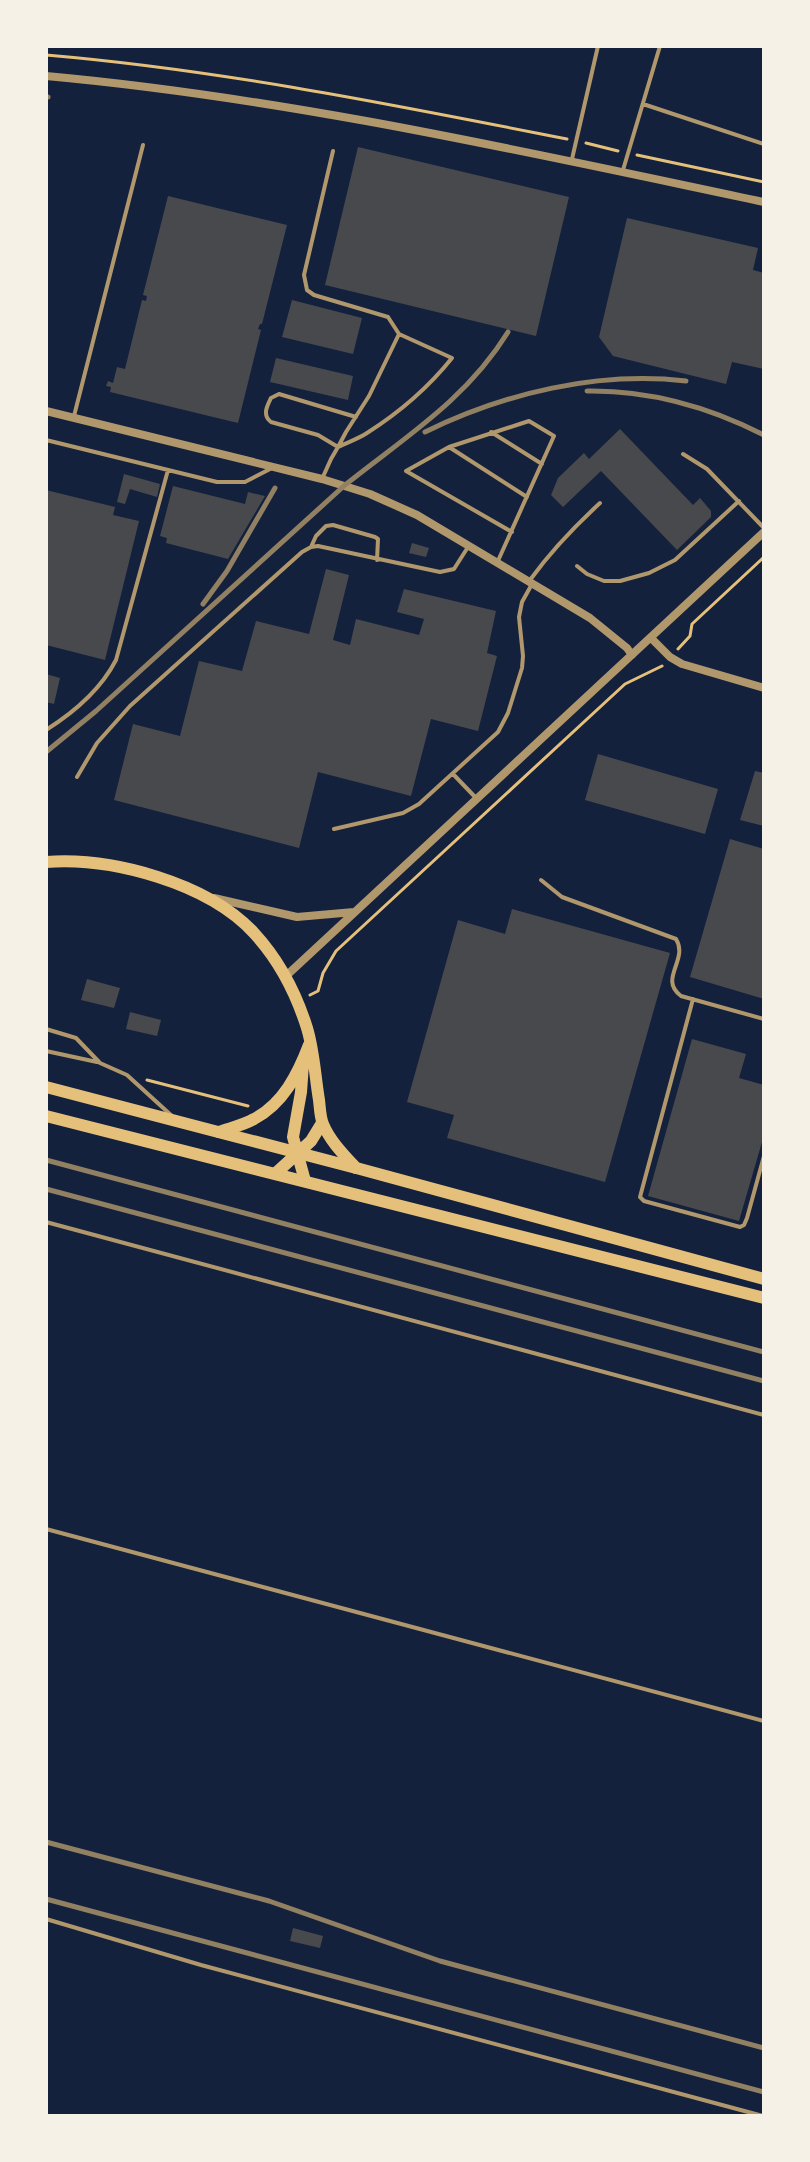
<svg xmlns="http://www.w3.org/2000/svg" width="810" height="2162" font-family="Bitter,serif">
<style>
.building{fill:#48494c}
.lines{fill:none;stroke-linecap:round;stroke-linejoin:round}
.path{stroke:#e5c07b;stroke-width:3}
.service{stroke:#b1986c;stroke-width:4}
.minor{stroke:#b1986c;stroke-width:8}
.secondary{stroke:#e5c07b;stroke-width:12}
.primary{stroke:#e5c07b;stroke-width:12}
.rail{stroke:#918062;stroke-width:5}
</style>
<rect width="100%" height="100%" fill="#14213d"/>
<!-- building -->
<path class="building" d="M358,147l211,50 -33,139 -211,-51z
M168,196l119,29 -25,99h-2l-2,5 3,1 -23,93 -128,-31 1,-5 -5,-1 2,-5 5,2 4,-16 8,2 17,-69 4,1 1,-5 -4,-1z
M627,218l131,30 -5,22 11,3v96l-32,-7 -6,22 -113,-28 -14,-19z
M292,300l70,18 -9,36 -71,-17z
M276,358l77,18 -5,24 -78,-18z
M620,429l73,76 7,-7 11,13v6l-34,33 -76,-79 -38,36 -12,-12 7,-17 26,-25 5,6z
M124,474l36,10 -3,13 -27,-8 -5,15 -8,-2z
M173,486l72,18 3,-12 17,4 -37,63 -62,-16 1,-5 -7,-2z
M46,490l69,17 -2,8 26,6 -34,139 -59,-15z
M412,543l17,5 -3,9 -17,-4z
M326,569l23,6 -16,65 17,5 6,-26 63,16 5,-16 -27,-7 7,-23 92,22 -9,42 10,3 -19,75 -47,-12 -20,77 -93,-24 -19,76 -185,-48 19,-76 47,12 19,-75 43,10 14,-50 53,13z
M46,674l14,4 -6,26 -8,-2z
M598,754l120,35 -13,45 -120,-34z
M755,771l9,2v53l-24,-6z
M730,839l34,10v150l-74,-22z
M512,909l158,44 -65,229 -158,-44 7,-23 -47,-13 51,-182 47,14z
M87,979l33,9 -6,20 -33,-8z
M130,1012l31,8 -4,16 -31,-7z
M692,1039l54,15 -7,24 25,7v50l-25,86 -91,-25z
M293,1928l30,8 -3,12 -30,-7z"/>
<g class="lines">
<!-- path -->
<path class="path" d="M46,55c176,15 348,50 521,84
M586,143l32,8
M637,155l127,27
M678,649l12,-13 2,-12 72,-67
M310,995l8,-4 5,-18 13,-22 289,-267 37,-18
M147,1080l101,26"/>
<!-- service -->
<path class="service" d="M643,104l121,40
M333,151l-29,124 3,15 7,5 74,22 11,17
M572,159l26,-113
M623,170l37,-124
M399,334l53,24c-24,30 -52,54 -85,75 -9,6 -19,9 -29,14l8,-15 23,-36z
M74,416l69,-271
M491,432l51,32
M46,440l171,42h28l27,-14
M449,447l78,50
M683,454l24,15 57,59
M322,479l9,-20 7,-12 -20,-12 -47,-13c-9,-7 -4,-16 0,-24l8,-4 77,23
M311,547l5,-11 10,-10 7,-1 42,12 3,2 -1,21
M497,563l57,-127 -25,-15 -80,26 -43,24 106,61
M577,566l10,8 17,7h16l29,-8 26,-13 64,-59
M530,580c21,-29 44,-53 70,-77
M46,730c27,-17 55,-41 70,-70l52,-190
M453,774l23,24
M77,777l20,-34 33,-37 172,-154 9,-5 7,-1 122,26 14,-3 14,-22
M334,829l69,-16 16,-9 79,-72 10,-19 14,-45 1,-12 -4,-39 3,-15 10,-18
M541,880l21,17 114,42c13,21 -18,40 5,57l83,23
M693,999l-53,198 4,4 96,26 4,-2 3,-7 17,-62
M46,1029l30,9 24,25 27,12 45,41
M46,1051l51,11
M46,1222l718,193
M46,1529l718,192
M46,1919l155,46 562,151"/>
<!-- minor -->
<path class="minor" d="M46,76c242,22 480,76 718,126
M46,411l276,68 48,15 47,21 173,103 37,30 5,7
M651,638l19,19 12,7 82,24
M214,898l83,19 57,-5
M286,976l478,-444"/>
<!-- secondary -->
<path class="secondary" d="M46,862c66,-5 162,21 208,71 25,27 42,60 53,95 7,23 8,48 12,72 1,8 1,17 4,24 7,17 21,31 33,44
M303,1064l-2,28 -8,45 12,44
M219,1132c11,-4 25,-7 35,-13 29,-15 44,-45 55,-74
M276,1173l35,-32 11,-18"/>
<!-- primary -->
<path class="primary" d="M46,1087l314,82 404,110
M46,1116l718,182"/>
<!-- rail -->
<path class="rail" d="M46,97h2
M587,391c63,-1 122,16 177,44
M425,432c80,-39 172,-61 261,-51
M203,604l24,-33 48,-83
M46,752l50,-41 249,-226c60,-48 121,-85 163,-153
M46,1160l718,192
M46,1189l718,192
M46,1842l223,59 171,60 324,87
M46,1899l718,193"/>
</g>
<!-- border -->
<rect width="810" height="2162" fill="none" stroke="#f6f1e7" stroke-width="96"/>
</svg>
